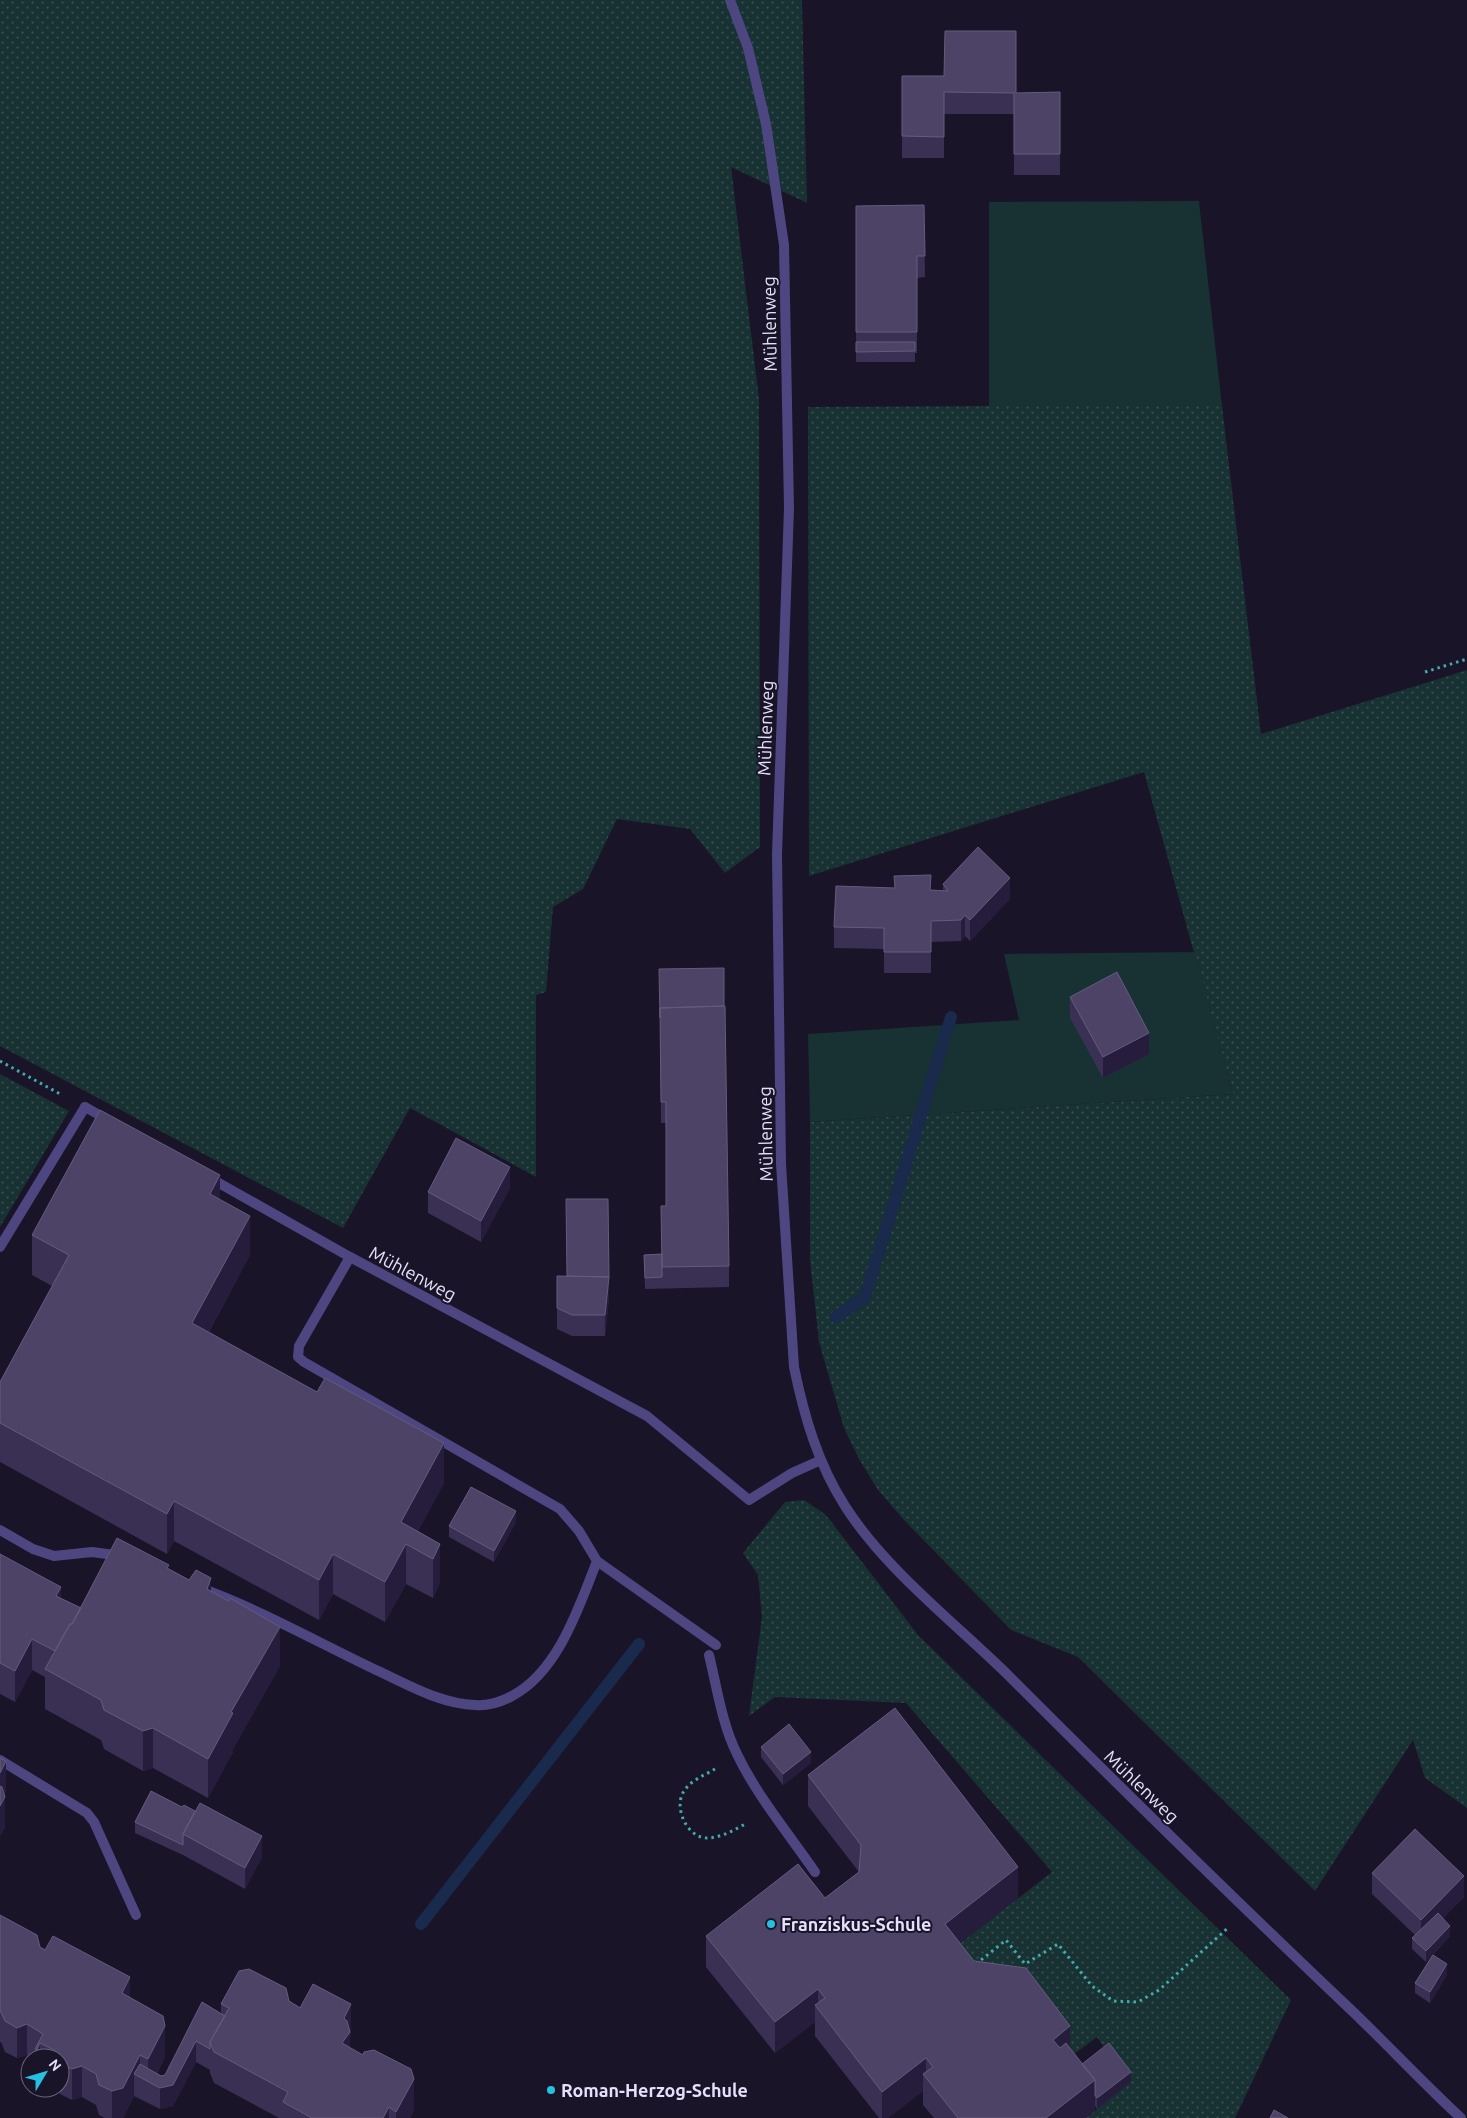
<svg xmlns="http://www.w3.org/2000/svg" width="1467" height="2118" font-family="Ubuntu,sans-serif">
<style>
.grass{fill:url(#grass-dots)}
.garden{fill:#183132}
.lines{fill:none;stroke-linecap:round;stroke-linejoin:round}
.stream{stroke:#192a4d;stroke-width:12}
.path{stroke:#42abad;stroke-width:3;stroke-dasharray:2.5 4;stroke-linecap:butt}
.service{stroke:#4d4681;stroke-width:10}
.minor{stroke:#4d4681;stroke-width:10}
.wall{fill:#3a3054}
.shaded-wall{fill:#251d3b}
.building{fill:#4c4366;stroke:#645c7d}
.poi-dot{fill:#26c0e1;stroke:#191428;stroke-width:2}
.labels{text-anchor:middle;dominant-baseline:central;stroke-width:4;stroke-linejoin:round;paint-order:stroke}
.street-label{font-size:18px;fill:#e5e0fb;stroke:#191428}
.poi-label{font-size:18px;font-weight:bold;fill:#e5e0fb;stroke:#191428;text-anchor:start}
</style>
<defs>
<pattern id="grass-dots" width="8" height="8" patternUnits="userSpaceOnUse" patternTransform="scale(1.25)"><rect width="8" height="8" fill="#183132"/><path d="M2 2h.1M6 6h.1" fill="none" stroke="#394f51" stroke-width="1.8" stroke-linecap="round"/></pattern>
</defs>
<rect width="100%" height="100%" fill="#191428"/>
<!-- grass -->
<path class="grass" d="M0,0h802l5,203 -76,-36 28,232 1,448 -35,26 -35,-44 -73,-10 -34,70 -30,18 -7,85 -10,3v182l-126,-69 -67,120 -343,-182z
M989,406h233l39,328 206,-64v1138l-42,-30 -12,-38 -98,151 -237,-234 -67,-27 -107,-110 -26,-30 -19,-31 -15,-31 -25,-86 -9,-82v-138l423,-28 -89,-322 -335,104 -1,-469z
M0,1074l69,37 -69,116z
M804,1500l22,15 92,120 373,365 -56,118h-149l11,-9 12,-55 -12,-17 -27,20 -125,-102 107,-83 -146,-169 -131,-6 -26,19 13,-99 -4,-42 -15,-22 42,-51z"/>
<!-- garden -->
<path class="garden" d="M1199,201l23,205h-233v-204z
M1195,952l38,142 -423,28 -2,-88 211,-14 -15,-66z"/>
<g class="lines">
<!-- stream -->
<path class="stream" d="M836,1317l29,-20 86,-280
M421,1924l218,-280"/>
<!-- path -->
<path class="path" d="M1425,672l42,-13
M0,1061l62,34
M715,1769c-10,6 -24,11 -31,22 -11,16 3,47 23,47 14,0 29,-9 40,-15
M976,1964l30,-24 19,24 33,-20 34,42 21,15 25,1 21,-12 70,-63"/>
<!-- service -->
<path class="service" d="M0,1247l85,-140
M0,1530l33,19 21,7 38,-4 30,4
M597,1561l119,84
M198,1587c61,22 119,55 178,83 31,14 64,34 99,35 12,1 26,-3 37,-9 46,-24 67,-89 85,-135l-18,-30 -19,-22 -256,-147 -6,-5 1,-11 51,-89
M709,1655c8,33 13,69 28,99 20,42 52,80 78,118
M0,1760l87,53 7,9 42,93"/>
<!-- minor -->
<path class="minor" d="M730,0l18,48 18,76 18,121 5,263 -12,346 4,310 13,203c10,49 24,97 51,139 39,62 110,117 163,169 112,112 225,223 340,332 38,36 74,75 113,111
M85,1107l25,14
M210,1178l140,79 297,159 102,84 43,-27 29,-13"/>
</g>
<!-- wall -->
<path class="wall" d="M902,76l114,17 44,-1v83h-46v-61h-70v44h-42z
M924,205l1,72 -8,1v75h-2v9h-59v-156z
M943,884l67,15 -40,42 -5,-5 -4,5 -30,1v31h-47v-24l-50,-1v-21l97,-37 12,1z
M1070,997l79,57 -46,24 -33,-60z
M660,1029l69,237v21l-84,2 -1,-34 18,-1 -1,-48h5v-83h-5z
M510,1188l-29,54 -53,-29v-21z
M608,1199l1,99 -4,38h-33l-15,-7v-53h10z
M220,1200l30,55 -41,77 235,151 -26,48 22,13v39l-7,15 -27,-14 -21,38 -52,-28 -14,26 -145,-79 -7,13 -167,-92v-80l52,-96 -20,-11v-40z
M516,1522l-22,40 -45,-25v-11z
M0,1554l61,44 20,10 88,-39 42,22 69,75 -47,83v3l-25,46 -55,-30 -10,3 -39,-22 -3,-9 -56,-31v-32l-13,-7 -17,32 -15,-8z
M761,1747l50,16 -28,22 -22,-28z
M808,1775l210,123 -58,45 14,18 96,88 12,15 49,18 -34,27 -2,-3v5l-9,7h-152l-11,-13v-14l-35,27h-9l-64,-82v-14l-40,31 -69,-86v-31l119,-38 34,-26 -51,-66z
M151,1791l111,66 -17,32 -62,-34 -48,-22v-11z
M1372,1873l92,24 -21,21 7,18 -17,19 14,20 -17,28 -15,-10v-10l17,-28 -6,7 -14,-13v-11l3,-3 -43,-41z
M0,1915l40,32 90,50 35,60 -8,16 4,3 4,-1 56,-62v-9l68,-3 62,34 -1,2v11l64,62 -4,8h-131l-65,-35 -4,-10v-3l-14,-8 -23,44 -13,3 -26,-13 -11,22h-18l-6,-3 -3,-10 -14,-8 -10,3 -12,-6 -2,-6h2v-30h-28l-5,-3 -10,3 -12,-6 -4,-10h-1z"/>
<!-- shaded-wall -->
<path class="shaded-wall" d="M1010,878v21l-40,42v-21z
M965,915v21l-4,5v-21z
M1149,1033v21l-46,24v-21z
M510,1167v21l-29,54v-21z
M220,1175v40l-10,-21z
M250,1216v39l-58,108v-40z
M609,1277v21l-4,38v-21z
M444,1443v40l-34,63 -4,-2v40l-21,38v-40l16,-60z
M174,1501v40l-7,13v-40z
M516,1511v11l-22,40v-11z
M440,1544v39l-7,15v-39z
M333,1554v40l-14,26v-40z
M211,1578v40l-4,-29z
M61,1587v31l-5,-22z
M280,1627v39l-47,83v3l-25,46v-39l23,-47z
M32,1639v31l-17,32v-31z
M153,1728v40l-10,3v-40z
M811,1752v11l-28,22v-11z
M6,1761v31l-6,11v-30z
M5,1797v31l-5,9v-31z
M262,1836v21l-17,32v-21z
M1018,1867v31l-73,57v-31z
M1464,1876v21l-43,44v-21z
M1450,1926v10l-24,26v-11z
M1447,1964v11l-17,28v-11z
M130,1977v31l-8,-15z
M818,1989v20l-3,-4v17l-40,31v-31z
M351,2004v31l-1,2v26l-8,-20 2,-25z
M27,2024v31l-10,3v-30z
M165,2026v31l-14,26 -3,-1v-23z
M1070,2026v31l-17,13v-30z
M196,2041v21l-23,44 -13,3v-21z
M40,2043v15h-3v-8z
M140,2055v22l-6,-3v22l-11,22h-11v-27z
M926,2058v19l-3,-3v17l-35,27h-6v-26z
M82,2066v31l-10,3v-31z
M1131,2072v10l-34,27v-11z
M414,2079v31l-4,8h-14v-6z
M1095,2080v31l-9,7h-40z
M389,2107v11h-6z"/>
<!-- building -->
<path class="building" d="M945,31h71v62l44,-1v62h-46v-61l-70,-1v45l-42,-1v-60h42z
M924,205l1,51h-8v76h-61v-126z
M856,342h59v9l-59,1z
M978,847l32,31 -40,42 -5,-5 -4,5 -30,1v31h-47v-24l-50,-1 2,-41 59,2 -1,-12 37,-1 -1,15 18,1 -5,-7z
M724,968v38l-64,2v10l-1,-49z
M1117,972l32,61 -46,24 -33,-60z
M725,1006l4,260 -67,1 -1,-61h5v-104h-5l-1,-94z
M100,1110l120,65 -10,19 40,22 -58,107 125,69 8,-14 119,65 -43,79 39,22 -7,15 -27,-15 -21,38 -52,-28 -14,26 -145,-79 -7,13 -167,-91v-41l69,-127 -37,-20z
M456,1138l54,29 -29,54 -53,-29z
M566,1199h42l1,78 -42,-1z
M662,1254v23l-17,1 -1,-23z
M557,1276l52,1 -4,38h-33l-15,-7z
M471,1487l45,24 -22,40 -45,-25z
M117,1538l52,27 -2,3 22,12 7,-10 15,8 -4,11 21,12 2,-3 50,29 -49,85 2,1 -25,46 -55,-31 -10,3 -39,-21 -3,-10 -56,-31 25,-45h2z
M0,1554l61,33 -5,9 25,12 -9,16h-2l-15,27 -23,-12 -17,32 -15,-8z
M895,1708l123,159 -73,57 29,37 52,7 44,58 -17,14 7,8 6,-5 29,37 -49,38h-88l-35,-44 10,-7 -7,-9 -44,34 -67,-87 10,-7 -7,-9 -43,33 -69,-86 92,-72 27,34 34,-26 2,-27 -53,-70z
M789,1724l22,28 -28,22 -22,-27z
M0,1758l6,3 -6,12z
M0,1786l2,1 3,10 -5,9z
M151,1791l31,16 2,-2 11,6 -12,23v11l-48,-23z
M200,1803l62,33 -17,32 -62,-34z
M1415,1829l49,47 -43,44 -49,-47z
M1438,1913l12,13 -24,25 -14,-13z
M0,1915l37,20 3,12 5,3 8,-14 77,41 -8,16 41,23 2,10 -17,33 -8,-4 -17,33 -11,3 -13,-6 -3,-11 -14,-8 -10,3 -12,-6v-5h-2l-2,-7 -16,-8 -3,7 -2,-1 8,-15 -16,-10 -10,4 -12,-7 -4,-9 -1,-1z
M1433,1955l14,9 -17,28 -15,-9z
M249,1969l37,19 3,13 11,7 13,-24 38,20 -7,14 3,3 3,11 -8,11 21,12 1,-3 10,-2 37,19 3,10 -18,33 -7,-5 -6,11h-71l-29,-16 5,-10 -74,-40 -4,-10 19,-34 -8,-4 18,-33z
M202,2002l23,14 -15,26v7l-14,-8 -23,44 -13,3 -26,-14 6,-10 21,12 4,-1z
M1109,2043l22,29 -34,26 -2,-3v-15l-13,-16z
M1274,2110l14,8h-18z"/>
<!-- markers -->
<g class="poi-dot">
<circle cx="771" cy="1924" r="5"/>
<circle cx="551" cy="2090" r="5"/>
</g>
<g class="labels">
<!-- street labels -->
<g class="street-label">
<text transform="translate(769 324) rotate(-91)">Mühlenweg</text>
<text transform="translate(765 728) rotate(-88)">Mühlenweg</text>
<text transform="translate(765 1134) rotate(-91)">Mühlenweg</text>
<text transform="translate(413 1273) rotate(28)">Mühlenweg</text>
<text transform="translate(1142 1786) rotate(44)">Mühlenweg</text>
</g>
<!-- poi labels -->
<g class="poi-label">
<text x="781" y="1924">Franziskus-Schule</text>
<text x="561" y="2090">Roman-Herzog-Schule</text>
</g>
</g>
<!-- north arrow -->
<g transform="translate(45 2073) rotate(52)"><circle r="24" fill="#191428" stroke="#6b667c"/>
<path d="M0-4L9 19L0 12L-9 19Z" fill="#26c0e1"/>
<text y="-8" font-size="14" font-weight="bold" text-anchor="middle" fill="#e5e0fb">N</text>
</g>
</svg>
